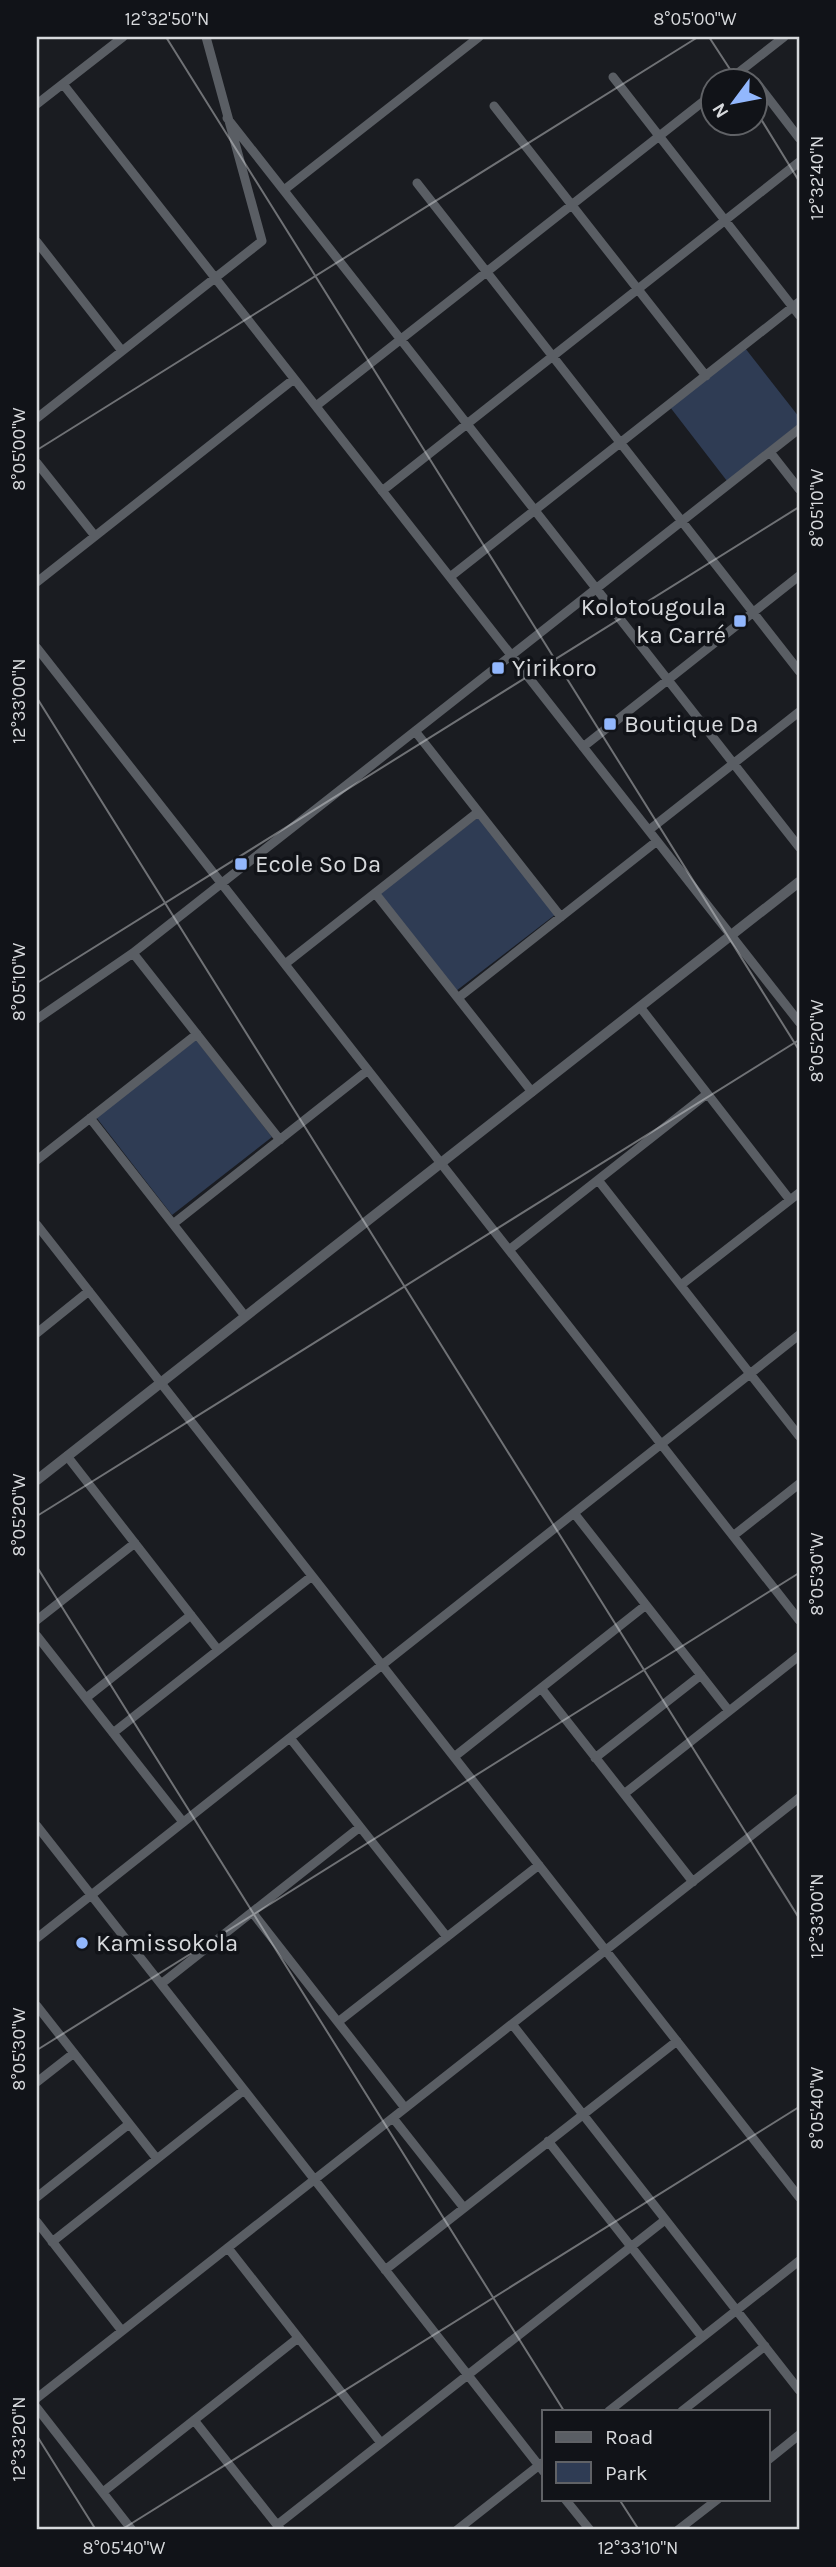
<svg xmlns="http://www.w3.org/2000/svg" width="836" height="2567" font-family="Karla,sans-serif">
<style>
.green{fill:#2f3c54}
.lines{fill:none;stroke-linecap:round;stroke-linejoin:round}
.minor{stroke:#5a5e64;stroke-width:9}
.tertiary{stroke:#5a5e64;stroke-width:10}
.ticks{fill:none;stroke:#d7d9dc;stroke-width:2;stroke-opacity:0.45}
.poi-dot{fill:#92b7fd;stroke:#111318;stroke-width:2.5}
.labels{text-anchor:middle;dominant-baseline:central;stroke-width:7;stroke-linejoin:round;paint-order:stroke}
.poi-label{font-size:24px;fill:#d7d9dc;stroke:#111318;text-anchor:start}
.neatline{fill:none;stroke:#d7d9dc;stroke-width:2.5}
.ticks-label{font-size:18px;text-anchor:middle;fill:#d7d9dc}
</style>
<rect width="100%" height="100%" fill="#1a1c21"/>
<!-- green -->
<path class="green" d="M745,348l54,69v7l-72,57 -57,-74z
M480,816l76,98 -100,77 -76,-98z
M196,1040l76,97 -100,78 -76,-98z"/>
<g class="lines">
<!-- minor -->
<path class="minor" d="M613,77l186,238
M729,80l55,-43
M756,82l43,56
M63,84l736,938
M37,104l86,-67
M494,106l212,270
M227,118l572,729
M417,183l382,488
M284,190l195,-153
M37,242l85,109
M316,406l398,-313
M37,418l225,-177 -56,-204
M770,452l29,37
M37,463l58,73
M382,491l417,-329
M450,577l349,-275
M37,582l257,-203
M37,648l762,972
M415,731l146,186
M583,747l216,-171
M649,830l150,-118
M375,893l157,199
M133,953l147,187
M285,964l193,-152
M458,998l199,-157
M640,1007l150,193
M37,1019l96,-66 666,-524
M90,1118l155,198
M37,1160l160,-126
M598,1180l201,256
M173,1224l195,-154
M37,1225l762,972
M509,1250l198,-156
M681,1285l118,-92
M37,1333l52,-42
M67,1456l151,194
M574,1513l155,198
M733,1536l66,-52
M37,1620l98,-77
M37,1636l146,186
M541,1688l152,194
M86,1698l105,-83
M113,1733l199,-157
M290,1738l157,199
M454,1757l192,-152
M595,1758l106,-83
M624,1794l175,-138
M37,1826l507,646
M252,1912l153,196
M37,1938l762,-603
M161,1984l199,-157
M37,2006l120,153
M338,2022l201,-157
M512,2024l287,366
M37,2082l37,-29
M393,2118l71,90
M548,2141l154,196
M37,2197l92,-73
M37,2222l85,109
M52,2242l192,-152
M228,2248l153,195
M385,2270l292,-229
M37,2398l762,-600
M37,2408l95,122
M609,2411l190,-150
M682,2411l83,-65
M194,2420l87,110
M768,2460l31,-25
M103,2492l195,-154
M565,2499l25,31
M277,2525l388,-305
M457,2530l85,-67
M678,2530l40,-31"/>
<!-- tertiary -->
<path class="tertiary" d="M37,1480l762,-598"/>
</g>
<!-- ticks -->
<path class="ticks" d="M166,37l633,1013M709,37l28,43M756,111l43,70M37,450l661,-413M37,698l762,1220M37,983l762,-476M37,1516l762,-476M37,1567l527,844M37,2050l762,-477M37,2436l59,94M619,2499l20,31M121,2530l678,-423"/>
<!-- markers -->
<g class="poi-dot">
<rect x="733" y="614" width="14" height="14" rx="3.5"/>
<rect x="491" y="661" width="14" height="14" rx="3.5"/>
<rect x="603" y="717" width="14" height="14" rx="3.5"/>
<rect x="234" y="857" width="14" height="14" rx="3.5"/>
<circle cx="82" cy="1943" r="7"/>
</g>
<g class="labels">
<!-- poi labels -->
<g class="poi-label">
<text x="726" y="607" text-anchor="end">Kolotougoula<tspan x="726" dy="28">ka Carré</tspan></text>
<text x="512" y="668">Yirikoro</text>
<text x="624" y="724">Boutique Da</text>
<text x="255" y="864">Ecole So Da</text>
<text x="96" y="1943">Kamissokola</text>
</g>
</g>
<!-- border -->
<rect width="836" height="2567" fill="none" stroke="#111318" stroke-width="77"/>
<!-- legend -->
<rect x="542" y="2410" width="228" height="91" fill="#111318" stroke="#606266" stroke-width="2"/>
<rect x="556" y="2432" width="35" height="10" fill="#5a5e64" stroke="#606266" stroke-width="2"/>
<text x="605" y="2444" font-size="21" fill="#d7d9dc">Road</text>
<rect x="556" y="2462" width="35" height="21" fill="#2f3c54" stroke="#606266" stroke-width="2"/>
<text x="605" y="2480" font-size="21" fill="#d7d9dc">Park</text>
<!-- north arrow -->
<g transform="translate(734 102) rotate(238)"><circle r="33" fill="#111318" stroke="#606266" stroke-width="2"/>
<path d="M0-5L12 26L0 18L-12 26Z" fill="#92b7fd"/>
<text y="-10" font-size="19" font-weight="bold" text-anchor="middle" fill="#d7d9dc">N</text>
</g>
<rect x="38" y="38" width="760" height="2490" class="neatline"/>
<g class="ticks-label">
<text x="167" y="25">12°32'50"N</text>
<text x="695" y="25">8°05'00"W</text>
<text transform="translate(817 178) rotate(-90)" y="6">12°32'40"N</text>
<text transform="translate(19 449) rotate(-90)" y="6">8°05'00"W</text>
<text transform="translate(817 508) rotate(-90)" y="6">8°05'10"W</text>
<text transform="translate(19 701) rotate(-90)" y="6">12°33'00"N</text>
<text transform="translate(19 982) rotate(-90)" y="6">8°05'10"W</text>
<text transform="translate(817 1041) rotate(-90)" y="6">8°05'20"W</text>
<text transform="translate(19 1515) rotate(-90)" y="6">8°05'20"W</text>
<text transform="translate(817 1574) rotate(-90)" y="6">8°05'30"W</text>
<text transform="translate(817 1916) rotate(-90)" y="6">12°33'00"N</text>
<text transform="translate(19 2049) rotate(-90)" y="6">8°05'30"W</text>
<text transform="translate(817 2108) rotate(-90)" y="6">8°05'40"W</text>
<text transform="translate(19 2439) rotate(-90)" y="6">12°33'20"N</text>
<text x="124" y="2554">8°05'40"W</text>
<text x="638" y="2554">12°33'10"N</text>
</g>
</svg>
